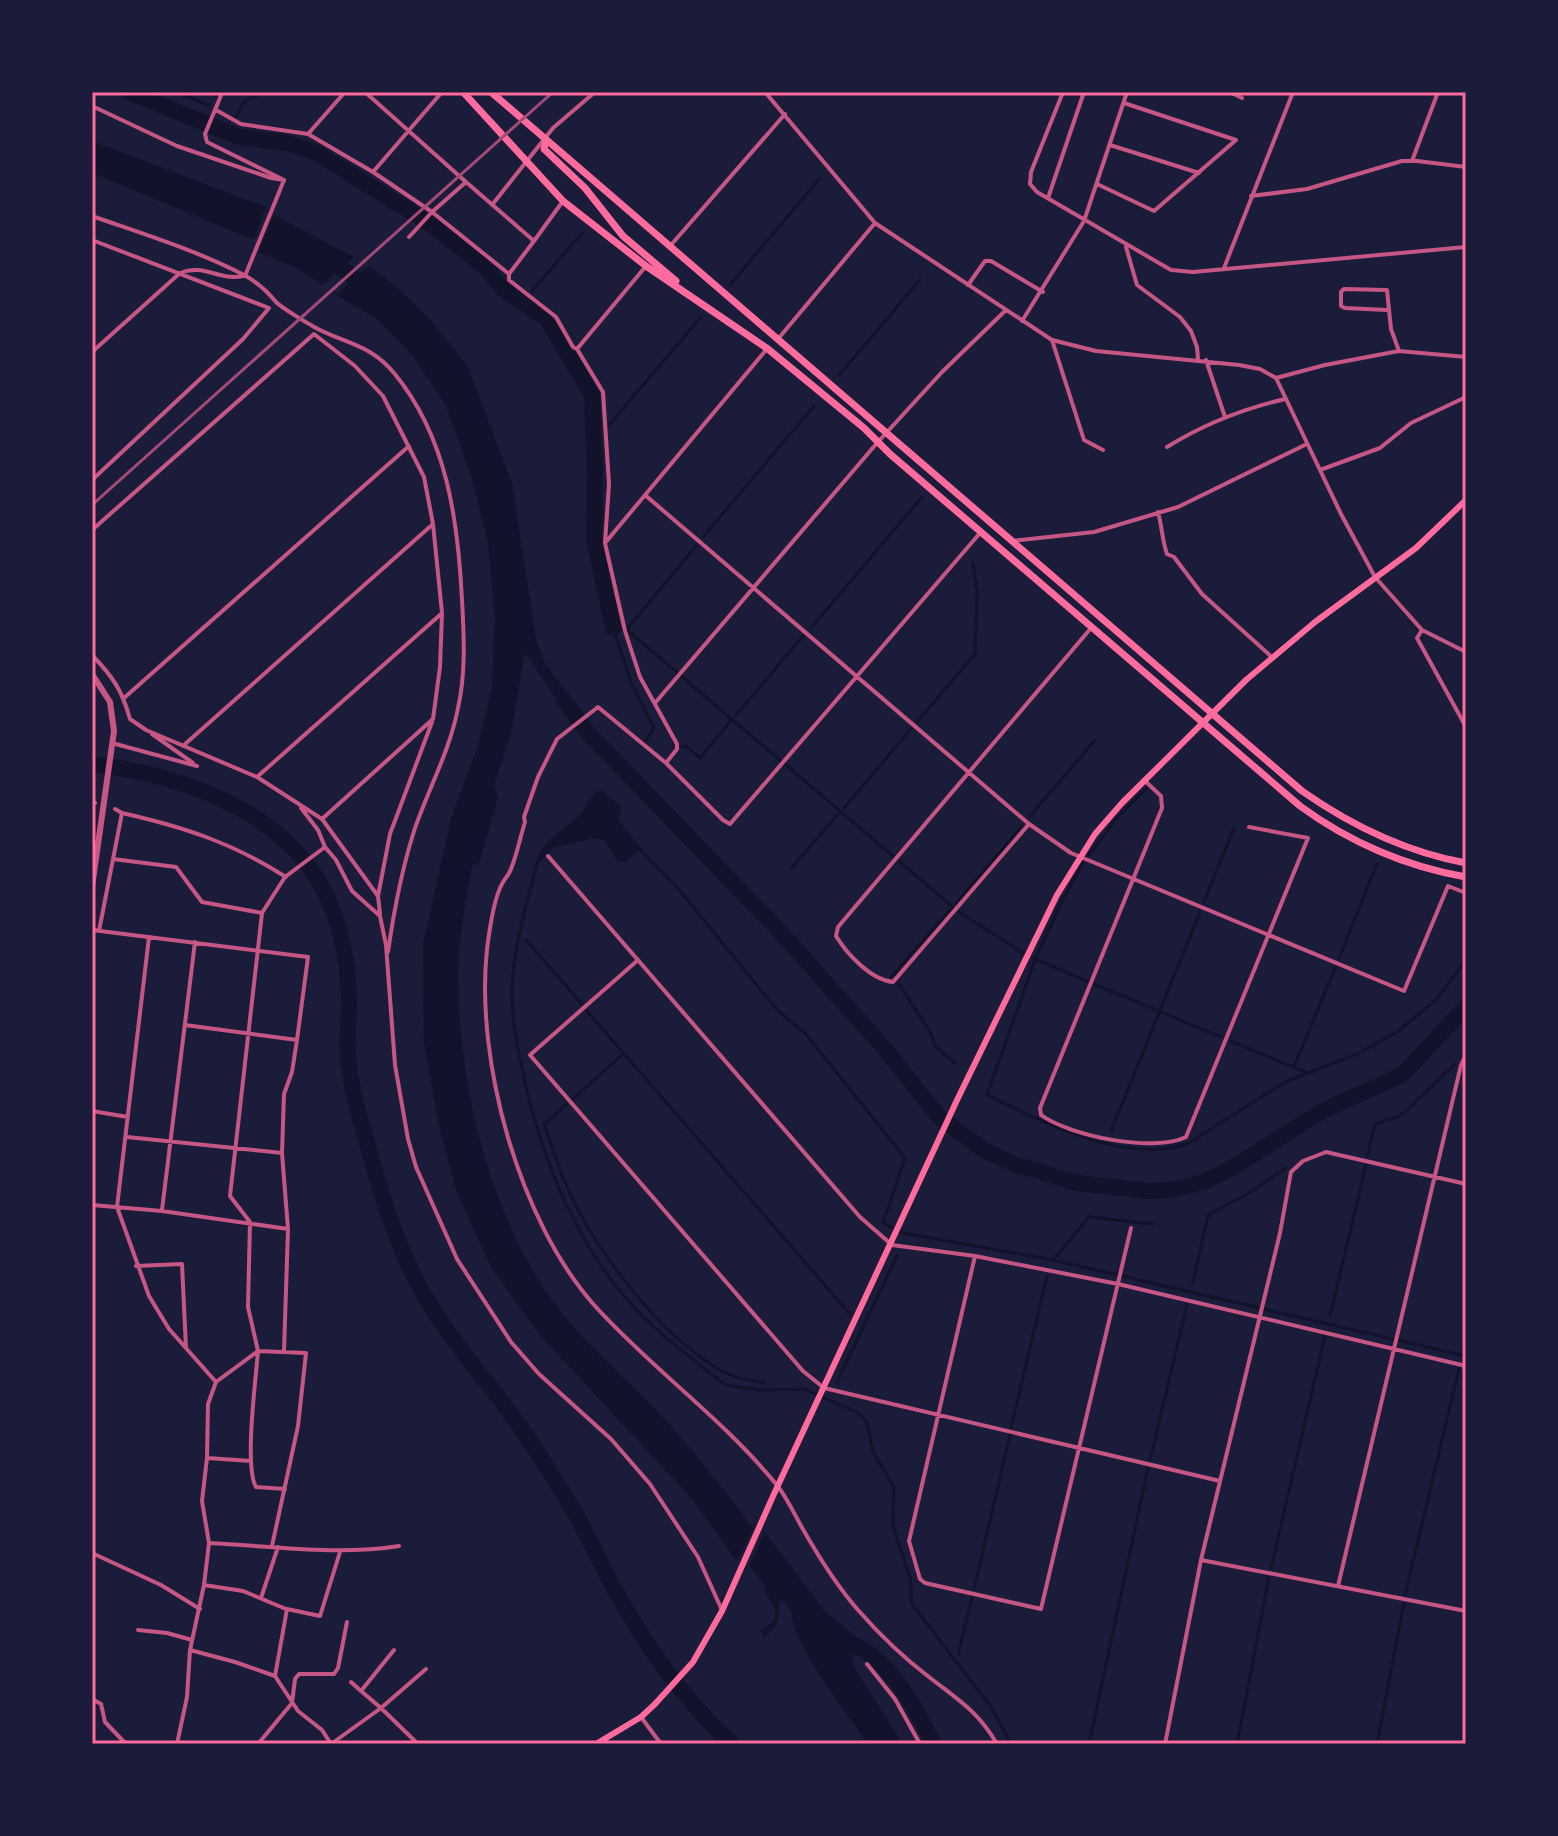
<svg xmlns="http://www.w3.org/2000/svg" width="1558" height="1836" font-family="Jost,sans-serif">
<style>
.water{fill:#12122b}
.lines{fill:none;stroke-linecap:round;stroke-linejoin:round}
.stream{stroke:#12122b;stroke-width:3}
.river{stroke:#12122b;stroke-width:16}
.minor{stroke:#c65784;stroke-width:4}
.tertiary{stroke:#c65784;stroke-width:6}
.secondary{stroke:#ff6b9d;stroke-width:6}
.primary{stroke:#ff6b9d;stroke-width:7}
.rail{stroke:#a44b75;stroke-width:3}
.neatline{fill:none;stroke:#ff6b9d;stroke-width:3}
</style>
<rect width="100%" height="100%" fill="#1b1b3a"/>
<!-- water -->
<path class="water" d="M92,141l174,66 -12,33 -162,-67z
M274,215l80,42 -32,28 -25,-17 -39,-16z
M369,266l28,21 35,34 36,46 44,116 24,157 9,23 37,51 -10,8 -47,-70 -13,78 -18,55 4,13 -19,65 -7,3c-6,35 -14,73 -14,109 0,106 30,233 91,321 32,45 75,79 112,119 33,36 63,75 92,113l-16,34 -44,-62 -154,-166 -48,-67 -34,-74 -18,-67 -15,-84 -1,-98 28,-125 27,-73 14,-58 3,-71 -7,-75 -16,-63 -26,-74 -33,-49 -39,-39 -38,-22z
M600,790l22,17 -4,13 23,28 -17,15 -3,-2 -2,2 -15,-23 -10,-2 -42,10 -11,13 -4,-3c10,-20 27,-27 42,-43 9,-9 10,-20 21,-25z
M765,1532l58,77 49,42 -4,5 -18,-8 4,19 49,77h-35c-18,-27 -80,-105 -76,-133l-9,-11 -4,1c0,17 0,26 -15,36l-4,-7 14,-9c3,-11 0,-18 -8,-26l-2,-11 -15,-18z"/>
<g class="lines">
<!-- stream -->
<path class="stream" d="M176,92l33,13
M236,117l7,-14 19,-11
M730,285l90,-107
M532,291l50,-58
M523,302l3,-3
M839,375l81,-95
M593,425l7,1
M609,425l92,-108
M703,537l111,-131
M627,629l69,-83
M810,629l112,-132
M736,715l67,-79
M917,722l58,-68 2,-62 -4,-30
M644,743l10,-15 -22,-43 -19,-57 14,2 326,277
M682,747l4,-1 14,12 32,-39
M844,808l67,-79
M1030,816l65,-76
M639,848l42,44 97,119 27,22 100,125 -22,65 20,10 150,27 413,96
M1089,855l27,-36 31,-31
M541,858l-4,5c-10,40 -23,82 -25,124 -1,37 8,73 16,108 21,85 60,172 126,232 21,19 44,36 66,54l7,4 32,5 46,-1 53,24 9,9 6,30 21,35 -1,39 17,51 2,27 79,103 20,37
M1083,863l-20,36 -28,61 -48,135c56,27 137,70 200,49l98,-62 72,-28 40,-22 39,-32 30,-40
M791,869l47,-55
M1204,902l30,-74
M956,904l66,-78
M959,912l64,41
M526,940l56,64
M1033,958l56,24
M1339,958l38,-94
M891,977l60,-68
M898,983l31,47 7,17 19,16
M1094,984l127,53
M587,1011l263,303
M1230,1041l78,32
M1294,1067l41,-99
M573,1099l51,-46
M567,1104l-23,20c7,19 13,39 21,58 27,65 96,156 159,190 13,7 27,8 41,11
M1111,1131l89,-219
M1367,1157l8,-33 22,-7 9,-6 49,-47
M1053,1260l36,-43 64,7
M1193,1283l15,-68 43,-23 35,-24
M1330,1316l36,-151
M1464,1349l2,-9
M837,1382l60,-126
M1011,1428l36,-152
M1150,1460l37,-155
M1271,1568l54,-232
M974,1589l36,-154
M1405,1595l54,-226
M958,1655l14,-58
M1089,1744l59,-276
M1237,1744l32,-167
M1377,1744l27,-141"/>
<!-- river -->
<path class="river" d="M129,92l110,45 49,6 27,9 114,71 56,44 18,22 44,30 45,76 3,79 -1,65 19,89
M324,257l47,32
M564,700l24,33 187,193 110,123 54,68 45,33 30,14 63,19 73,8 27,-2 29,-8 26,-13 90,-57 80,-36 64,-68
M92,764c86,11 183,42 229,121 20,36 28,80 28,121 0,16 -3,33 -1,49 2,26 9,55 17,80 13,49 28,101 52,147 24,46 59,85 90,127 24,31 45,66 65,99 15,25 27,52 40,77 33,60 70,113 120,159
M851,1643c43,21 61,60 83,101"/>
<!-- minor -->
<path class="minor" d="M345,92l-37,42 65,38 59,40 77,62v6l47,37 17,30 4,2 69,-83
M365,92l101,90
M765,92l110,131 177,117 44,11 143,14 21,4 16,9 65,136 34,63 47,53 44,22
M1063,92l-32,80 -1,12 7,8 134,78 22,2 273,-25
M1230,92l12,6
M222,93l-17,41 2,8 75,37
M92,106l85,40 94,32 13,2
M216,110l25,14 67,10
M1110,145l89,28
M1412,161l26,-69
M373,172l69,-80
M1097,184l57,27 82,-71 -112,-37
M1251,196l56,-7 95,-28h15l49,6
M1048,198l36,-106
M492,205l61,-77 42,-36
M92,216c51,18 104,34 152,59 13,7 23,16 32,27 6,6 31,21 40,26 30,16 54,16 78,45 53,64 64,147 68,227 2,35 4,73 -4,108 -8,42 -29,80 -43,120 -13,40 -21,82 -27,124
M409,237l23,-25 34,-30 68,59 -25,33
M92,240l177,68 -26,31 -151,141
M534,241l29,-40
M671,245l114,-131
M1126,247l11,38 43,32 11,14 6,16 1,12
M1224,268l69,-176
M245,276l39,-96
M968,285l17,-24h6l52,31
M1387,310l-42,-2 -4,-2v-14l3,-3 43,1 4,39 8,22
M1022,321l62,-100 43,-129
M778,339l97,-116
M1052,340l32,100 19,10
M577,349l26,43 6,92 -4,59
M92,352l88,-79c24,-10 38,8 63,3
M1206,360l19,57
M1276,378l49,-13 74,-14 67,6
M1167,447c37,-23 75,-38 118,-48
M1320,470l60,-22 31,-25 55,-26
M645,495l384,329 42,29 333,138 44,-105 18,7
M1158,512c4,14 4,28 9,42l7,3 28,37 71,64
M92,530l222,-196 41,32 28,30 41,81 9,47 9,89 -2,54 -7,52 -111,100 -65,-42 -111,-47 -16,-11c-8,-29 -17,-42 -38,-64
M980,533l-250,291 -7,-4 -57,-57 -68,-56 -41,32 -19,38 -14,40 1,5c-5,16 -8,32 -14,47 -2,6 -6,9 -9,15 -8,14 -13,49 -15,65 -12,112 32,272 108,357 57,63 127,112 181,178 11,13 19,32 28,47 16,28 33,55 54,79 21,24 46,48 71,67 28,22 49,34 68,67
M1012,541l82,-9 84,-25 129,-63
M1422,630l-5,8 49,89
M124,698l285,-252
M655,703l222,-260 65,-71 64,-62
M152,734l41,29
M112,743l85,23
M184,745l249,-221
M666,763l11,-14v-5l-37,-67 -15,-46 -20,-88 161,-193
M257,777l184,-163
M1144,780l17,16 1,12 -122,300 1,7c29,21 113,38 145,22l122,-299 -59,-11
M92,802l3,1
M301,808l17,22 7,17
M115,809l7,4c62,14 111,30 164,64
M322,819l56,77 12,-62 42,-112
M1029,824l-136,158c-22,-2 -46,-28 -57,-46l2,-9 253,-299
M548,856l312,361 32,28 83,11 143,28 348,82
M113,859l63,8 26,35 60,11
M378,896l2,18
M92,930l216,27 -11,83
M99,931l23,-118
M149,937l-32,270 32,89 20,33 47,53
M638,960l-108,95 273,316 21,17 396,93
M185,1025l112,15 -5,32 -8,22 -2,59
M92,1111l36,6
M127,1137l155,16 6,76
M92,1205l70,6 126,18 -4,122
M162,1210l33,-268
M975,1256l-66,285 11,38 5,4 116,26 90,-381
M136,1266l46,-2 4,84
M258,1351l-42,31 -8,22 -1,54 -5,43 7,42c63,3 127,13 190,3
M258,1351c-2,28 -14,115 -2,136l29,2
M207,1458l44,3
M272,1546l26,-120 8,-73 -48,-2 -10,-44 2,-85 -20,-26 32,-283 23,-36 40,-30 11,13 16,31 28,25 6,29 9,120 13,74 8,28 41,92 54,83 28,32 72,65 39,45 48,73 23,51
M92,1553l69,32 39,24
M1201,1560l265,51
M204,1585l39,6 43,18
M1338,1586l123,-521 5,-10
M261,1598l17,-51
M138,1630l29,3 25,7
M190,1650l45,12 40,14 23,35 24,19 9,14
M394,1650l-33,41 20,17 45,-39
M867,1664l28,35 25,45
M275,1676l12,-67 33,7 20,-64
M351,1682l10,9
M92,1699l9,5 4,18 21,22
M641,1717l20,27
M177,1744l10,-47 3,-47 14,-65 5,-42
M258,1744l34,-41 3,-24 4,-5h35l4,-6 9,-46
M331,1744l50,-36 37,36
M1165,1744l36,-184 79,-327 11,-61 12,-11 23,-9 140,32"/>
<!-- tertiary -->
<path class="tertiary" d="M211,92h22
M92,674l18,28 4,29 -22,156"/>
<!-- secondary -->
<path class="secondary" d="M596,1744l45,-27 14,-13 38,-42 29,-51 52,-117 184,-396 99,-203 38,-61 27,-31 124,-123 69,-58 101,-74 50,-48"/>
<!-- primary -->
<path class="primary" d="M463,92l100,109 83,65 122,83 96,79 26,26 410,352c49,36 107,61 166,71
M491,92l811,699c50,35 104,61 164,72
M546,140l-2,9 41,39 38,48 53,45"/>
<!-- rail -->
<path class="rail" d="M92,505l461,-413"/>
</g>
<!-- border -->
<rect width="1558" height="1836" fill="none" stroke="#1b1b3a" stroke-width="188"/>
<rect x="94" y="94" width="1370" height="1648" class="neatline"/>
</svg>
